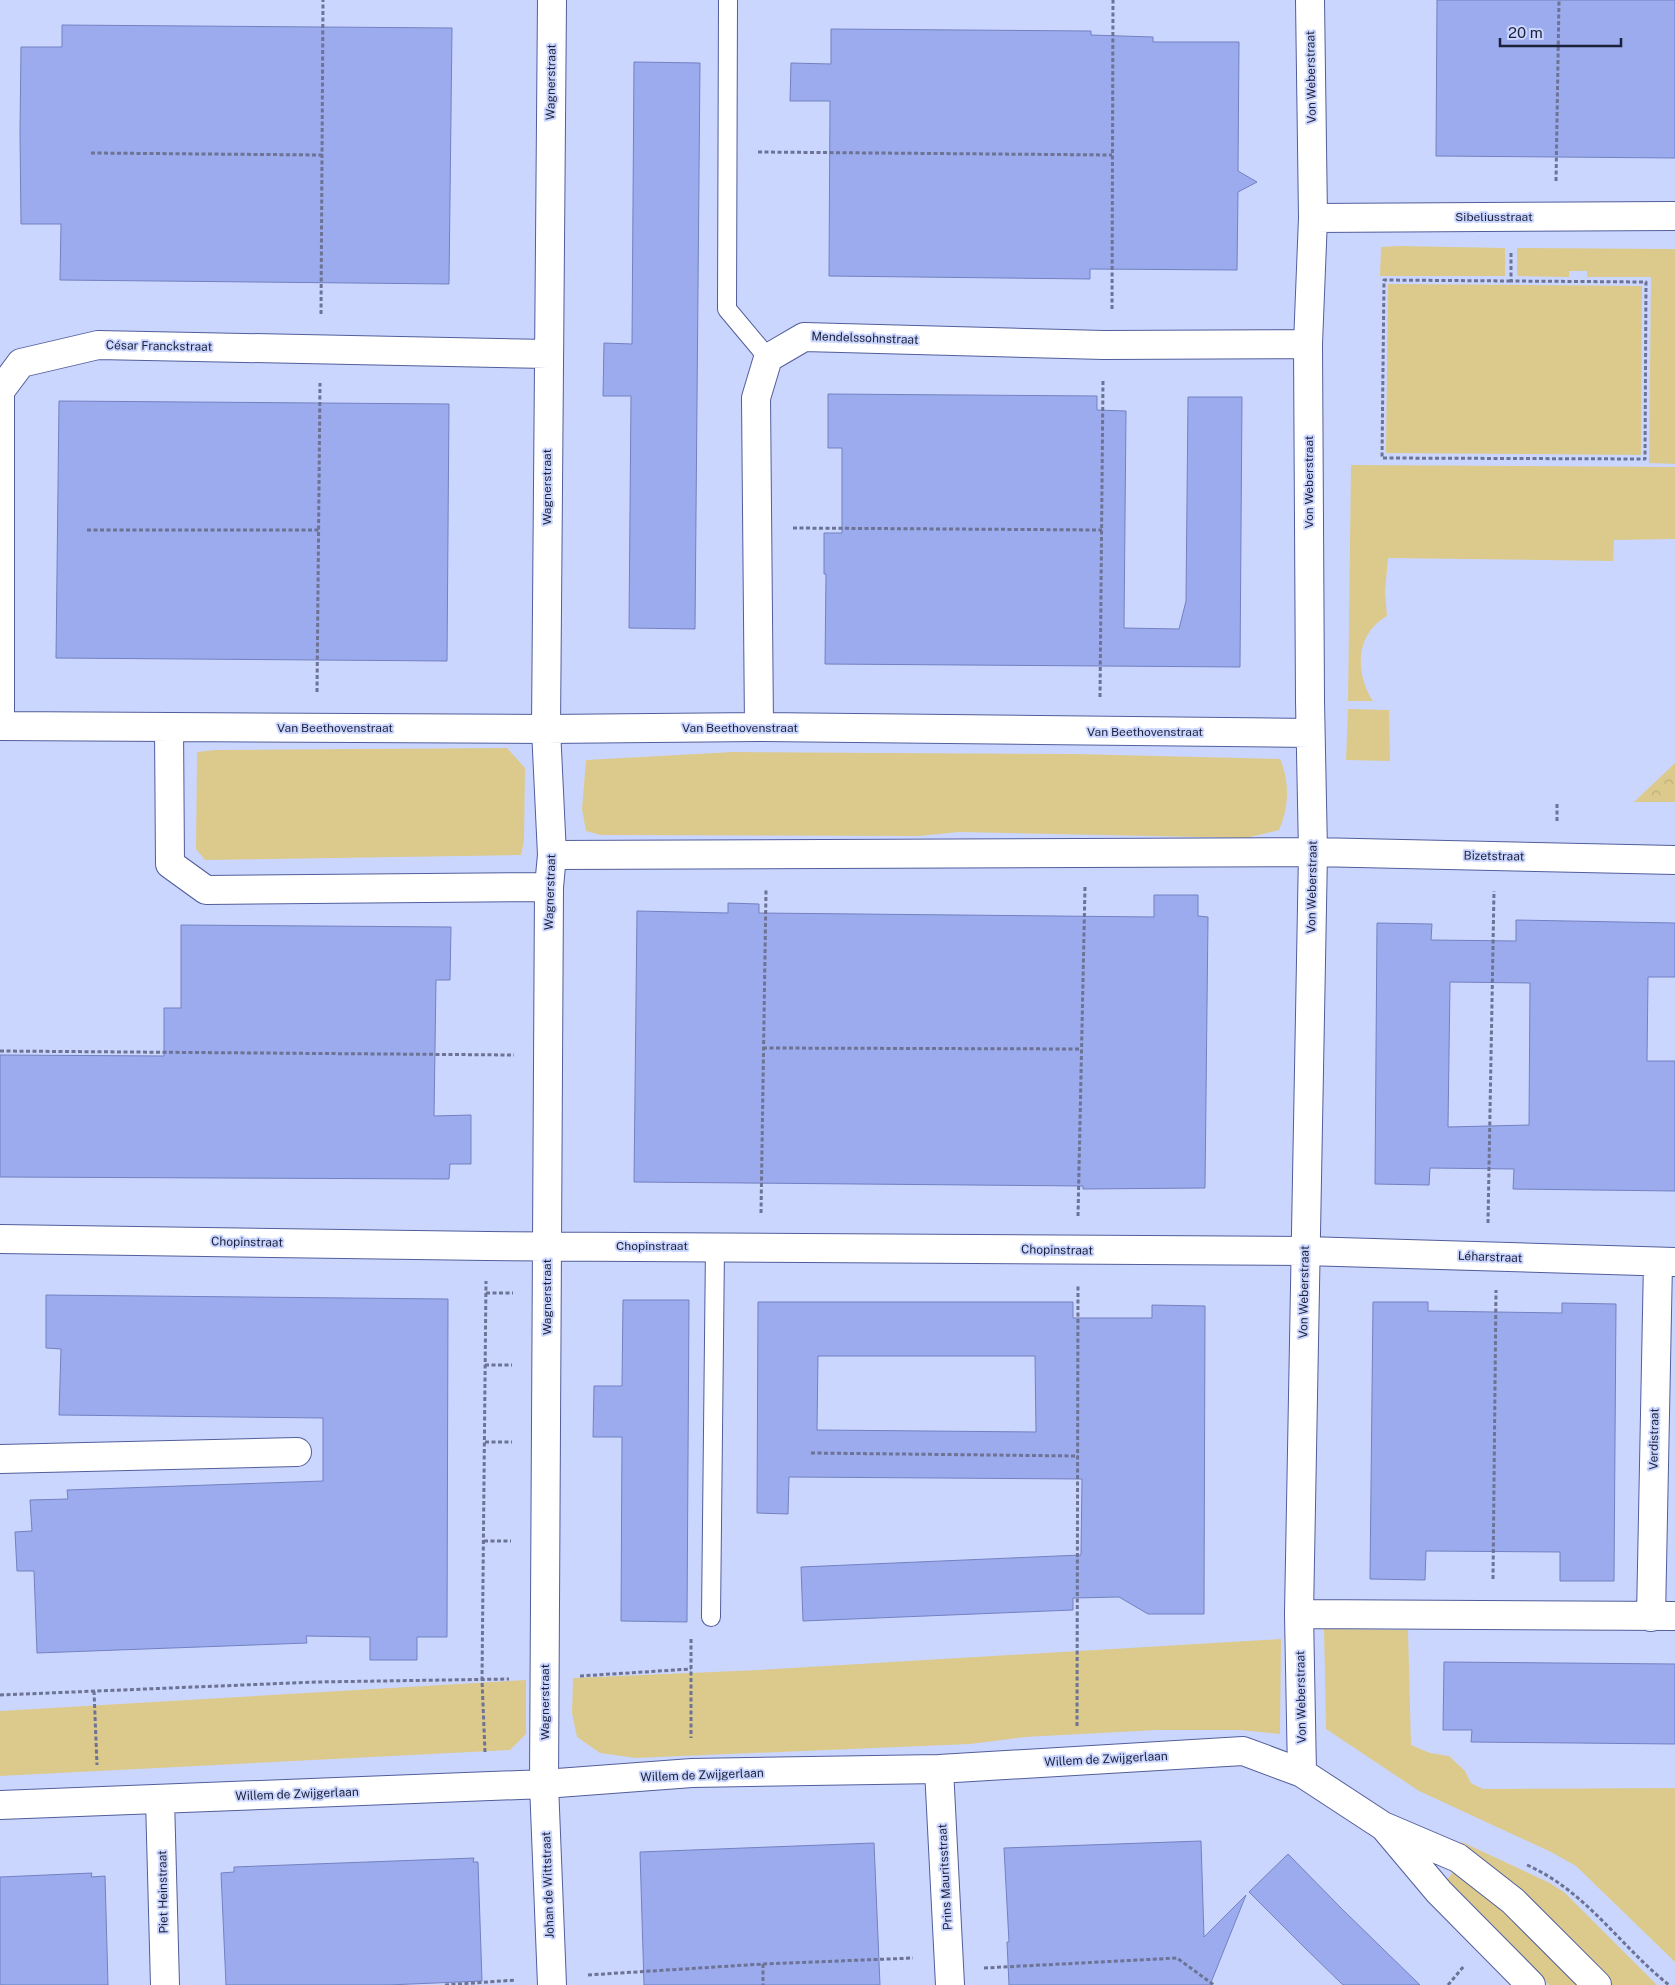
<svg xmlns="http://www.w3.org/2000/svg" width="1675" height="1985" font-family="'Public Sans',sans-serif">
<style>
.grass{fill:#dcca8c}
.park{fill:url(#park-crowns)}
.building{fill:#9babed;stroke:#7381c0;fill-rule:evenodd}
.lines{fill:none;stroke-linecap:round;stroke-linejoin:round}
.service-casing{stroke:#525e9a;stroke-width:20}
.minor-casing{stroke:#525e9a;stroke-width:30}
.path{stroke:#6c7394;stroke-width:3;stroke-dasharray:4 2.5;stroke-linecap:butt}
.service{stroke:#fff;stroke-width:18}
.minor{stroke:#fff;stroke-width:28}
.labels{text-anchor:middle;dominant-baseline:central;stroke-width:4;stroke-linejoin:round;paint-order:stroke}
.street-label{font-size:12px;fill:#1c213b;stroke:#cbd6ff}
</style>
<defs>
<pattern id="park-crowns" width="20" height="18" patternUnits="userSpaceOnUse" patternTransform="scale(1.25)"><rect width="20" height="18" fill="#dcca8c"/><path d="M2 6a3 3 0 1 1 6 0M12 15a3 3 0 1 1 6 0" fill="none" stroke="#bcad7a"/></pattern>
</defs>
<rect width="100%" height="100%" fill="#cbd6ff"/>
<!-- grass -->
<path class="grass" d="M1400,246l105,2v28h-125l1,-29z
M1517,248l158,1v215l-26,-1 2,-186h-64v-6h-18v6l-52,-1z
M1388,284l254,2 -1,169 -255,-2z
M1351,465l324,2v72l-61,1 -1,21 -225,-3 -3,34 2,24c-32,18 -32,58 -14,85h-25z
M1348,709l41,1 1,51 -44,-1z
M507,748l18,20 -1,73 -3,14 -316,5 -9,-11 1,-97 18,-2z
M733,752l342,2 205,5c10,22 9,49 -1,71l-33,8 -287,-6 -40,4 -318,-1 -15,-4 -4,-22 4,-49z
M1324,1629l84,1 3,115 19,8 19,3 16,15 6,12 12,6 192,-1v174l-99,-96 -25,-14 -132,-61 -93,-62z
M1281,1639l-1,95 -40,-4h-83l-132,7 -55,7 -335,14 -35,-5 -23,-16 -5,-24 1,-35 186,-8z
M526,1680v54l-16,16 -510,26v-65z
M1462,1842l88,41 15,10 92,92h-45l-84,-82 -70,-56z
M1454,1871l72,60 54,54h-31l-104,-103z"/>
<!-- park -->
<path class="park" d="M1675,763v39h-41z"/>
<!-- building -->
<path class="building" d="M1437,0h238v158l-239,-2z
M62,25l390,3 -3,256 -389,-4 1,-56h-40l-1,-92 1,-85h41z
M831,29l260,2v4l62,2v5h86l-1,129 19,11 -19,10 -1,78 -147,-1v10l-261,-3 1,-175h-40l1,-38 40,1z
M634,62l66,1 -5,566 -66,-1 2,-232h-28l1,-53 28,1z
M828,394l269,2v14l29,1 -2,217 55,1 7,-28 2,-204h54l-2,270 -415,-3 1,-90h-2v-41h18v-85h-14z
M59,401l390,3 -2,257 -391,-3z
M1154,895h44v21l10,1 -3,271 -122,1v-3l-449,-4 3,-271 91,2v-10l31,1v9l395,4z
M1516,920l159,3v54h-27l-1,84h28v130l-162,-2 1,-20 -84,-1 -1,17 -54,-1 2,-261 55,1 -1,16 85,1zM1450,982l80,1 -1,142 -81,2z
M181,925l270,2 -1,53h-14l-2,136 37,-1v49h-21l-1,15 -449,-2v-122l164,1v-48h17z
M46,1295l402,4 -1,338h-30v23h-47v-23l-64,-1 1,7 -270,10 -3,-82h-17l-2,-39 17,-1 -2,-31 38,-1 -1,-9 256,-9v-63l-264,-3 2,-66 -15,-1z
M623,1300h66l-2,322 -66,-1 1,-184h-29l1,-51h28z
M758,1302h315v16h79v-13l53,1 -1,308h-56l-29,-17 -46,1v12l-270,11 -2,-54 280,-12 1,-76 -293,-2 -1,37 -31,-1zM818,1356h217l1,76 -219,-2z
M1373,1302h55v9l134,2v-10l54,1 -2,277h-54v-29l-134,-1 -1,29 -55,-1z
M1444,1662l231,2v80l-204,-2 1,-12h-29z
M1201,1841l3,96 42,-42 -36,90h-201l-2,-43h2l-5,-94z
M874,1843l6,142h-236l-4,-133z
M1288,1854l55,56 77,75h-77l-38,-37 -56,-56z
M474,1858l-1,4h5l4,119 -94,4h-162l-5,-112 13,-1v-5z
M92,1873l-1,4 14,-1 3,109h-108v-108z"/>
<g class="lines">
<defs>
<path id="service" d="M728,0l-1,309 41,49
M711,1617l4,-370"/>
<path id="minor" d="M1313,218l362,-2
M0,726l546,3 213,-2 551,6
M0,726v-335l21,-28 77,-18 450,9
M169,727l1,137 36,26 343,-3
M759,727l-3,-329 12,-40 36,-21 300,8 204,-1
M552,855l761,-3 362,8
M0,1239l487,7 818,5 370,11
M0,1459l297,-7
M1299,1614l376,2
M1651,1617l7,-355
M939,1769l11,216
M1302,1773l-3,-159 14,-762 -3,-151 -2,-357 5,-126 -3,-218
M160,1799l5,186
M0,1805l544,-21 148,-11 247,-4 304,-18 59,22 81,53 75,32 55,43 84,84
M1386,1829l53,63 92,93
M552,1985l-8,-201 5,-897 3,-32 -6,-126 6,-729"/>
</defs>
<!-- service casing -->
<use href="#service" class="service-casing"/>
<!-- minor casing -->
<use href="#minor" class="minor-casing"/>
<!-- path -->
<path class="path" d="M758,152l354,3
M91,153l231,2
M1556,181l3,-181
M1511,253v28l135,1 -1,177 -263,-1 2,-178 127,1
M1112,309l1,-309
M321,314l2,-314
M793,528l309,2
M87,530h232
M317,692l3,-309
M1100,697l3,-317
M1557,821v-18
M763,1048l317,1
M0,1051l514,4
M761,1213l5,-323
M1078,1216l7,-329
M1488,1223l6,-332
M486,1293h27
M485,1365h27
M485,1442h27
M811,1453l267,3
M484,1541h27
M1493,1579l3,-289
M691,1639v99
M580,1676l111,-7
M94,1691l3,74
M0,1695l316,-13 193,-3
M1077,1726l1,-441
M485,1752l-3,-72 4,-399
M1527,1865c59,26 93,81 142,120
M763,1964v21
M984,1968l193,-10 37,27
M588,1975l175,-11 150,-6
M445,1985l71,-5
M1448,1985l16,-19"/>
<!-- service -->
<use href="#service" class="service"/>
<!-- minor -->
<use href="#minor" class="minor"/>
</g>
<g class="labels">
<!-- street labels -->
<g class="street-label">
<text transform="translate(1311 77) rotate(-91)">Von Weberstraat</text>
<text transform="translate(551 82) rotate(-89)">Wagnerstraat</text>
<text x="1494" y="217">Sibeliusstraat</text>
<text transform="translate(865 338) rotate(2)">Mendelssohnstraat</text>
<text transform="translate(159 346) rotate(1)">César Franckstraat</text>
<text transform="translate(1309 482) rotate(-90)">Von Weberstraat</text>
<text transform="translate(547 487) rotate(-90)">Wagnerstraat</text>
<text x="335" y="728">Van Beethovenstraat</text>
<text x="740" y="728">Van Beethovenstraat</text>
<text x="1145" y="732">Van Beethovenstraat</text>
<text transform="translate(1494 856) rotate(1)">Bizetstraat</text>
<text transform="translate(1312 887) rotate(-89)">Von Weberstraat</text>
<text transform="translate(550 892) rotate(-88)">Wagnerstraat</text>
<text transform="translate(247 1242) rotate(1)">Chopinstraat</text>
<text x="652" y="1246">Chopinstraat</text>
<text transform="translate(1057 1250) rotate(1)">Chopinstraat</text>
<text transform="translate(1490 1257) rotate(2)">Léharstraat</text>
<text transform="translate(1304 1292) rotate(-89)">Von Weberstraat</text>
<text transform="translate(547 1297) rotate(-90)">Wagnerstraat</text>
<text transform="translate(1654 1439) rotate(-89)">Verdistraat</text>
<text transform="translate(1301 1697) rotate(-91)">Von Weberstraat</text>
<text transform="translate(545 1702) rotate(-90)">Wagnerstraat</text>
<text transform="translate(1106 1759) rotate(-3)">Willem de Zwijgerlaan</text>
<text transform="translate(702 1775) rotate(-2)">Willem de Zwijgerlaan</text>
<text transform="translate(297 1794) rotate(-2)">Willem de Zwijgerlaan</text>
<text transform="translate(945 1877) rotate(-93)">Prins Mauritsstraat</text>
<text transform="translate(548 1885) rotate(-92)">Johan de Wittstraat</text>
<text transform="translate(163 1892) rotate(-91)">Piet Heinstraat</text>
</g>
</g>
<!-- scale -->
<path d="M1500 38v8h121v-8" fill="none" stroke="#1c213b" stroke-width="2.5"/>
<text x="1508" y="38" font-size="15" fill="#1c213b" stroke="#cbd6ff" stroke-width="4" paint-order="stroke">20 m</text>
</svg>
